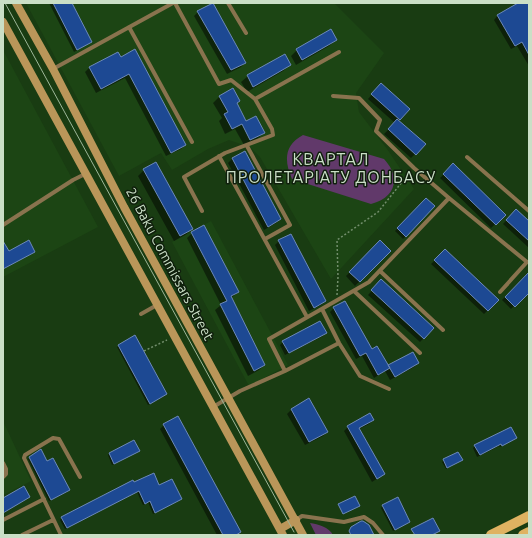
<svg xmlns="http://www.w3.org/2000/svg" width="532" height="538" font-family="Ubuntu,sans-serif">
<style>
.built{fill:#1c4514}
.green{fill:#61396a}
.shadow{fill:#0007}
.building{fill:#1d4993;stroke:#6c89b9}
.lines{fill:none;stroke-linecap:round;stroke-linejoin:round}
.path{stroke:#728e6c;stroke-width:1.5;stroke-dasharray:2 2;stroke-linecap:butt}
.lane{stroke:#89734e;stroke-width:4}
.secondary{stroke:#ba9659;stroke-width:8}
.primary{stroke:#dfb261;stroke-width:10}
.tram{stroke:#9eb799;stroke-width:1}
.labels{text-anchor:middle;dominant-baseline:central;stroke-width:3;stroke-linejoin:round;paint-order:stroke}
.street-label{font-size:14px;fill:#cadfc6;stroke:#101f0d}
.quarter-label{font-size:16px;letter-spacing:1px;fill:#cadfc6;stroke:#101f0d}
</style>
<rect width="100%" height="100%" fill="#193c12"/>
<!-- built -->
<path class="built" d="M26,3h308l50,50 -28,40 3,19 28,37 27,40 -83,90 -71,-122 -10,-10 -21,-7 -21,9 -36,21 -11,-17 -42,23z
M3,50l95,177 -95,50z
M211,221l77,144 -39,21 -77,-144z
M3,421l28,60 -28,14z"/>
<!-- green -->
<path class="green" d="M303,135l81,24c17,18 12,39 -13,45l-79,-25c-8,-18 -8,-34 11,-44z
M310,523c8,1 19,4 23,12h-17z"/>
<!-- shadow -->
<path class="shadow" d="M49,3h22l20,39 -17,10z
M520,3h9v63l-12,-20 -6,3 -17,-29 4,-5z
M198,12l47,51 -4,4 -14,7 -33,-58z
M336,40l-7,6 -33,19 -5,-9 6,-6z
M117,53l68,92 -4,4 -15,7 -41,-78 -29,15 -11,-21 4,-4z
M284,56l6,9 -7,6 -36,21 -6,-10 7,-6z
M377,89l31,20 -10,12 17,33 -4,4 -27,-24 11,-11 -27,-24z
M220,96l16,7 10,19 18,11 -7,6 -13,6 -9,-16 -10,5 -6,-13 3,-3 -9,-15z
M244,153l36,66 -4,4 -12,7 -36,-67 4,-4z
M453,165l51,50 -13,13 -51,-50z
M144,170l48,59 -7,6 -11,6 -36,-65z
M426,199l8,7 -31,33 -8,-8z
M516,210l13,12v26l-26,-24z
M192,233l46,59 -7,6 33,67 -5,5 -11,6 -33,-66 6,-5 -34,-67z
M290,235l35,66 -4,4 -12,6 -34,-66 4,-4z
M380,242l9,9 -34,35 -9,-10z
M445,250l53,50 -14,14 -53,-50z
M529,273v18l-18,18 -9,-9z
M381,281l52,47 -13,14 -52,-47z
M334,308l54,59 30,-4 -4,4 -24,13 -5,-9 -11,7 -12,-22 -6,3 -26,-47z
M325,333l-2,3 -38,19 -5,-10 3,-3z
M119,346l47,48 -2,2 -16,9 -31,-58z
M291,410l36,22 -4,4 -18,9 -18,-31z
M373,420l-4,4 -10,5 25,45 -12,8 -28,-51 4,-4z
M164,425l76,107 -3,3h-20l-57,-106z
M515,438l-15,9 -1,-1 -22,11 -4,-9 2,-2z
M139,451l-27,14 -4,-10 1,-2z
M29,458l18,4 20,30 -18,9 -21,-42z
M444,460h18l-16,9 -4,-7z
M133,481l1,2 25,3 22,13 -28,15 -5,-12 -5,3 -6,-13 -72,37 -5,-9 2,-2z
M383,506l26,16 -16,9 -12,-23z"/>
<!-- building -->
<path class="building" d="M53,3h19l20,39 -15,8z
M213,3l33,60 -15,7 -34,-59z
M518,3h11v52l-7,-13 -7,4 -18,-31z
M331,29l6,11 -35,20 -6,-11z
M135,49l51,96 -15,8 -42,-79 -28,15 -12,-22 29,-15 3,5z
M285,54l6,11 -38,22 -6,-12z
M381,83l29,26 -10,11 -29,-26z
M233,88l7,13 -3,2 9,18 10,-5 9,17 -15,7 -8,-16 -10,5 -8,-15 4,-2 -9,-16z
M397,119l29,25 -10,11 -28,-26z
M245,151l36,68 -13,8 -36,-69z
M156,162l37,67 -13,7 -37,-67z
M453,163l53,52 -10,10 -53,-51z
M426,198l9,8 -29,31 -9,-9z
M516,209l13,12v20l-23,-21z
M204,225l35,67 -8,4 34,69 -11,6 -34,-67 7,-3 -36,-69z
M291,234l35,67 -12,7 -36,-68z
M29,240l6,12 -32,17v-28l6,10z
M380,240l11,11 -31,31 -11,-10z
M445,249l54,51 -11,11 -54,-51z
M529,272v21l-14,14 -10,-10z
M381,279l53,49 -10,11 -53,-49z
M345,301l27,48 5,-3 13,22 -12,7 -12,-22 -6,3 -27,-49z
M320,321l7,12 -38,20 -7,-12z
M135,335l32,59 -17,10 -32,-59z
M413,352l6,11 -24,14 -7,-12z
M309,398l19,34 -19,10 -18,-33z
M370,413l4,7 -15,8 26,46 -8,5 -30,-53z
M178,416l63,116 -5,3h-13l-60,-111z
M511,427l6,11 -15,8 -1,-2 -21,11 -6,-10z
M134,440l6,11 -26,13 -5,-11z
M41,449l6,12 6,-3 17,32 -19,10 -22,-43z
M458,452l5,8 -16,8 -4,-9z
M154,473l5,12 13,-6 10,20 -27,14 -5,-12 -5,3 -6,-13 -72,37 -6,-11 72,-37 1,2z
M24,486l6,11 -27,16v-15z
M355,496l5,10 -17,8 -5,-10z
M398,497l12,25 -15,8 -13,-25z
M433,518l7,13 -8,4h-17l-4,-6z
M361,521h2l6,4 5,10h-23l-2,-4 2,-4z"/>
<g class="lines">
<!-- path -->
<path class="path" d="M337,295l1,-18 -1,-37 41,-28 32,-40
M144,351l23,-11"/>
<!-- lane -->
<path class="lane" d="M175,3l44,81 12,-4 24,19 84,-47
M228,3l18,30
M129,27l63,115
M53,69l120,-66
M247,146l43,79 -25,14
M219,156l88,161
M467,157l62,54
M449,198l78,64h2
M202,211l-18,-34 41,-24 48,-18 -1,-6 -17,-30
M3,225l70,-45 12,-6
M380,271l63,59
M354,291l66,62
M500,292l27,-30
M322,309l17,34 21,33 29,13
M141,314l16,-9
M285,371l54,-28
M213,407l27,-16 45,-20 -16,-32 100,-57 80,-84 -35,-30 -38,-37 4,-11 -21,-22 -26,-2
M3,463l3,6v5l-3,3
M3,520l41,-21
M296,520l6,-4 42,6 20,-5 9,6 10,12
M22,535l31,-15
M61,535l-37,-77 1,-3 28,-17 6,1 21,38"/>
<!-- secondary -->
<path class="secondary" d="M16,3l37,66 71,138 179,328
M3,22l280,513
M280,529l16,-9"/>
<!-- primary -->
<path class="primary" d="M491,535l38,-19
M523,535l6,-3"/>
<!-- tram -->
<path class="tram" d="M5,3l289,529"/>
</g>
<g class="labels">
<!-- street labels -->
<g class="street-label">
<text transform="translate(170 264) rotate(62)">26 Baku Commissars Street</text>
</g>
<!-- quarter labels -->
<g class="quarter-label">
<text x="331" y="159">КВАРТАЛ<tspan x="331" dy="18">ПРОЛЕТАРІАТУ ДОНБАСУ</tspan></text>
</g>
</g>
<!-- border -->
<rect width="532" height="538" fill="none" stroke="#cadfc6" stroke-width="8"/>
</svg>
